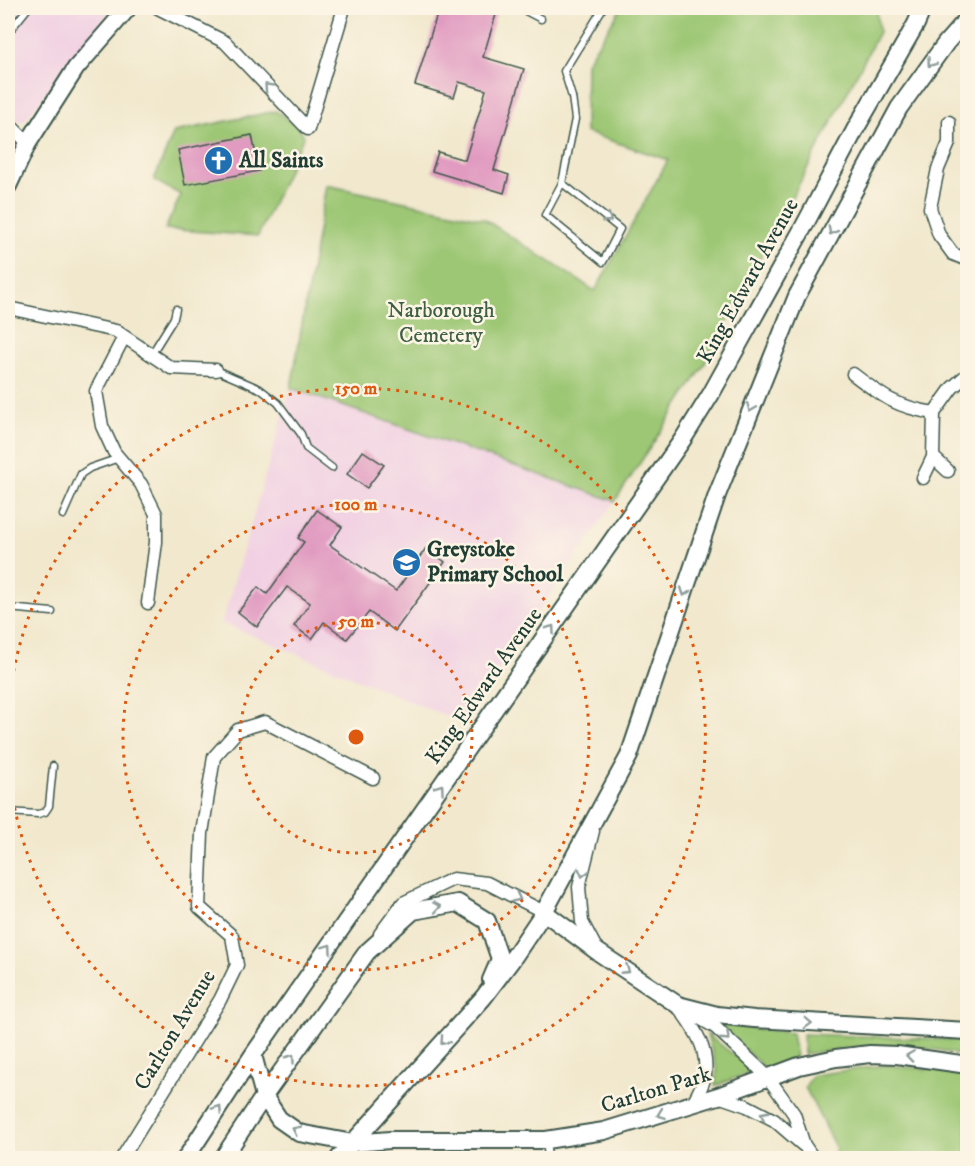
<svg xmlns="http://www.w3.org/2000/svg" width="975" height="1166" font-family="'IM FELL DW Pica',serif">
<style>
.built{fill:#f1d0e3}
.green{fill:#9dc774;stroke:#5e8254;stroke-width:1.5}
.building{fill:#e19bc1}
.lines{fill:none;stroke-linecap:round;stroke-linejoin:round}
.lane-casing{stroke:#3e574b;stroke-width:9}
.street-casing{stroke:#3e574b;stroke-width:15}
.secondary-casing{stroke:#3e574b;stroke-width:20}
.lane{stroke:#fff;stroke-width:6}
.street{stroke:#fff;stroke-width:12}
.secondary{stroke:#fff;stroke-width:16}
.oneway{stroke:#8f9e9a}
.ring{fill:none;stroke:#de580e;stroke-width:3;stroke-dasharray:3 6}
.labels{text-anchor:middle;dominant-baseline:central;stroke-width:5;stroke-linejoin:round;paint-order:stroke}
.poi-label{font-size:22px;font-weight:bold;fill:#1f3d34;stroke:#fcf5e5;text-anchor:start}
.street-label{font-size:22px;fill:#1f3d34;stroke:#fcf5e5}
.park-label{font-size:22px;fill:#3e6044;stroke:#fcf5e5}
.centre{fill:#de580e;stroke:#fcf5e5;stroke-width:3}
.ring-label{font-size:18px;text-anchor:middle;font-weight:bold;fill:#de580e;stroke:#fcf5e5;stroke-width:5;stroke-linejoin:round;paint-order:stroke}
</style>
<rect width="100%" height="100%" fill="#fcf5e5"/>
<filter id="ink" filterUnits="userSpaceOnUse"><feTurbulence type="fractalNoise" baseFrequency=".0167" numOctaves="2"/><feDisplacementMap in="SourceGraphic" scale="12" xChannelSelector="R" yChannelSelector="G"/><feConvolveMatrix kernelMatrix="1 2 1 2 8 2 1 2 1" color-interpolation-filters="sRGB"/></filter>
<filter id="wash" filterUnits="userSpaceOnUse"><feTurbulence type="fractalNoise" baseFrequency=".008" numOctaves="4" result="noise"/><feDisplacementMap in="SourceGraphic" scale="24" xChannelSelector="R" yChannelSelector="G"/><feGaussianBlur stdDeviation="1.35" result="paint"/><feColorMatrix in="noise" values="0 0 0 0 0 0 0 0 0 0 0 0 0 0 0 0 0 1.4 0 .05"/><feComposite in="paint" operator="in"/></filter>
<g filter="url(#wash)">
<rect width="100%" height="100%" fill="#f1e8cd"/>
<!-- built -->
<path class="built" d="M21,8h87l1,4 -84,108 -9,2 -8,-8v-90z
M291,388l324,113 -154,221 -239,-99z"/>
<!-- green -->
<path class="green" d="M621,8h255l3,24 -176,335 -88,134 -324,-113 35,-203 158,34 111,72 73,-131 -83,-28 1,-69z
M276,111l22,15 6,10 -46,100 -93,-7 16,-34 -27,-15 20,-48z
M716,1024l76,9 4,24 -30,12z
M707,1034l47,37 -39,15 2,-17z
M803,1034l164,6v17l-28,-7 -64,-5 -71,9z
M933,1063l34,8v87h-135l4,-9 -31,-62 8,-12 72,-10 42,4z"/>
<g id="blocks">
<!-- building -->
<path class="building" d="M439,8h59l-15,49 41,12 -30,101 15,5 -5,18 -72,-22 6,-19 27,8 21,-70 -27,-8 -5,15 -39,-12z
M252,135l7,36 -74,14 -7,-35z
M363,451l21,14 -17,23 -20,-14z
M317,510l25,17 -12,18 66,46 30,-43 19,14 -50,69 -26,-19 -22,27 -23,-17 -12,17 -18,-13 16,-23 -23,-16 -30,40 -19,-15 20,-25 9,7 37,-52 -6,-4z"/>
</g>
</g>
<g filter="url(#ink)">
<use href="#blocks" fill-opacity="0" stroke="#3e574b" stroke-width="1.5"/>
<g class="lines">
<defs>
<path id="lane" d="M520,8l21,11
M8,33l20,-25
M562,183l58,46 -17,33 -58,-47 17,-32 13,-64 -3,-22 -8,-26 39,-63
M151,355l23,-37 2,-9
M216,370l44,19 18,14 23,31 5,14 26,20
M63,515l18,-41 9,-6 29,-10
M8,608l44,4
M8,812l30,2 7,-2 4,-6 4,-40
M546,1140l2,18"/>
<path id="street" d="M158,8l67,34 83,87
M949,122v21l-11,26 -8,39 9,27 14,19 15,6
M8,123l20,20
M308,129l36,-121
M8,308l108,23 55,37 45,2
M124,337l-28,54 6,35 12,26 27,32 15,30v28l-8,61
M853,374c30,23 43,33 81,39
M933,457l15,14
M923,478l10,-21 1,-44 18,-25 16,-14
M593,831l-14,56 3,35 15,28
M380,934l23,-31 50,-24 34,4 57,29
M680,1009c15,21 28,38 25,66 -1,9 -8,19 -11,27
M689,1012l26,15 52,49 27,38 10,31 9,13
M718,1096l29,10 27,14 29,25
M122,1158l98,-158 17,-35 -5,-29 -33,-29 3,-74 12,-76 24,-27 27,-8 108,56"/>
<path id="secondary" d="M8,186l20,-43 48,-75 52,-60
M544,912l54,40 80,53 39,10 37,4 214,12
M253,1055l11,41 15,23 20,14 54,10 37,-3h156l58,-9 114,-35 81,-30 37,-8 34,-4 27,1 71,10
M186,1158l67,-103 430,-616 28,-45 92,-166 53,-100 60,-104 7,-16
M223,1158l41,-62 103,-144 46,-41 45,-8 29,18 13,38 -9,21
M339,1158l144,-160 28,-37 33,-49 85,-156 88,-261 80,-199 102,-188 47,-65 22,-25"/>
</defs>
<!-- lane casing -->
<use href="#lane" class="lane-casing"/>
<!-- street casing -->
<use href="#street" class="street-casing"/>
<!-- secondary casing -->
<use href="#secondary" class="secondary-casing"/>
<!-- lane -->
<use href="#lane" class="lane"/>
<!-- street -->
<use href="#street" class="street"/>
<!-- secondary -->
<use href="#secondary" class="secondary"/>
</g>
<!-- one-way arrows -->
<defs><path id="oneway-chevron" d="M-2-3.5L2.5 0L-2 3.5" fill="none" stroke-width="1.6" stroke-linecap="round" stroke-linejoin="round" transform="scale(1.5)"/></defs>
<g class="oneway">
<use href="#oneway-chevron" transform="translate(931 63) rotate(126)"/>
<use href="#oneway-chevron" transform="translate(268 87) rotate(-133)"/>
<use href="#oneway-chevron" transform="translate(608 219) rotate(38)"/>
<use href="#oneway-chevron" transform="translate(832 231) rotate(118)"/>
<use href="#oneway-chevron" transform="translate(751 408) rotate(112)"/>
<use href="#oneway-chevron" transform="translate(685 592) rotate(109)"/>
<use href="#oneway-chevron" transform="translate(551 629) rotate(-55)"/>
<use href="#oneway-chevron" transform="translate(440 788) rotate(-55)"/>
<use href="#oneway-chevron" transform="translate(583 873) rotate(104)"/>
<use href="#oneway-chevron" transform="translate(517 898) rotate(27)"/>
<use href="#oneway-chevron" transform="translate(437 907) rotate(-10)"/>
<use href="#oneway-chevron" transform="translate(328 948) rotate(-55)"/>
<use href="#oneway-chevron" transform="translate(626 970) rotate(33)"/>
<use href="#oneway-chevron" transform="translate(808 1023) rotate(2)"/>
<use href="#oneway-chevron" transform="translate(726 1037) rotate(43)"/>
<use href="#oneway-chevron" transform="translate(444 1041) rotate(132)"/>
<use href="#oneway-chevron" transform="translate(910 1056) rotate(-172)"/>
<use href="#oneway-chevron" transform="translate(291 1058) rotate(-54)"/>
<use href="#oneway-chevron" transform="translate(218 1109) rotate(-57)"/>
<use href="#oneway-chevron" transform="translate(661 1114) rotate(160)"/>
<use href="#oneway-chevron" transform="translate(764 1115) rotate(-152)"/>
<use href="#oneway-chevron" transform="translate(296 1130) rotate(-154)"/>
</g>
</g>
<!-- distance rings -->
<g class="ring">
<circle cx="356" cy="737" r="116"/>
<circle cx="356" cy="737" r="233"/>
<path d="M8 716A349 349 0 1 1 8 758"/>
</g>
<!-- icons -->
<defs>
<symbol id="church-disc" viewBox="-11 -11 22 22"><circle r="9.5" fill="#1f6fb2" stroke="#fcf5e5"/><path d="M-1.2-6h2.4v3.5h3.3v2.4h-3.3V6h-2.4V-.1h-3.3v-2.4h3.3Z" fill="#fff"/></symbol>
<symbol id="school-disc" viewBox="-11 -11 22 22"><circle r="9.5" fill="#1f6fb2" stroke="#fcf5e5"/><path d="M0-5L7-2L0 1L-7-2ZM-4 1L0 2.5L4 1V4Q0 6-4 4Z" fill="#fff"/></symbol>
</defs>
<g fill-rule="evenodd">
<use href="#church-disc" x="202" y="144" width="33" height="33"/>
<use href="#school-disc" x="390" y="546" width="33" height="33"/>
</g>
<g class="labels">
<!-- poi labels -->
<g class="poi-label">
<text x="239" y="160">All Saints</text>
<text x="427" y="549">Greystoke<tspan x="427" dy="25">Primary School</tspan></text>
</g>
<!-- street labels -->
<g class="street-label">
<text transform="translate(748 281) rotate(-61)">King Edward Avenue</text>
<text transform="translate(484 686) rotate(-55)">King Edward Avenue</text>
<text transform="translate(175 1030) rotate(-59)">Carlton Avenue</text>
<text transform="translate(656 1090) rotate(-17)">Carlton Park</text>
</g>
<!-- park labels -->
<g class="park-label">
<text x="441" y="310">Narborough<tspan x="441" dy="25">Cemetery</tspan></text>
</g>
</g>
<circle cx="356" cy="737" r="9" class="centre"/>
<g class="ring-label">
<text x="356" y="394">150 m</text>
<text x="356" y="510">100 m</text>
<text x="356" y="627">50 m</text>
</g>
<!-- margin -->
<rect width="975" height="1166" fill="none" stroke="#fcf5e5" stroke-width="30"/>
</svg>
